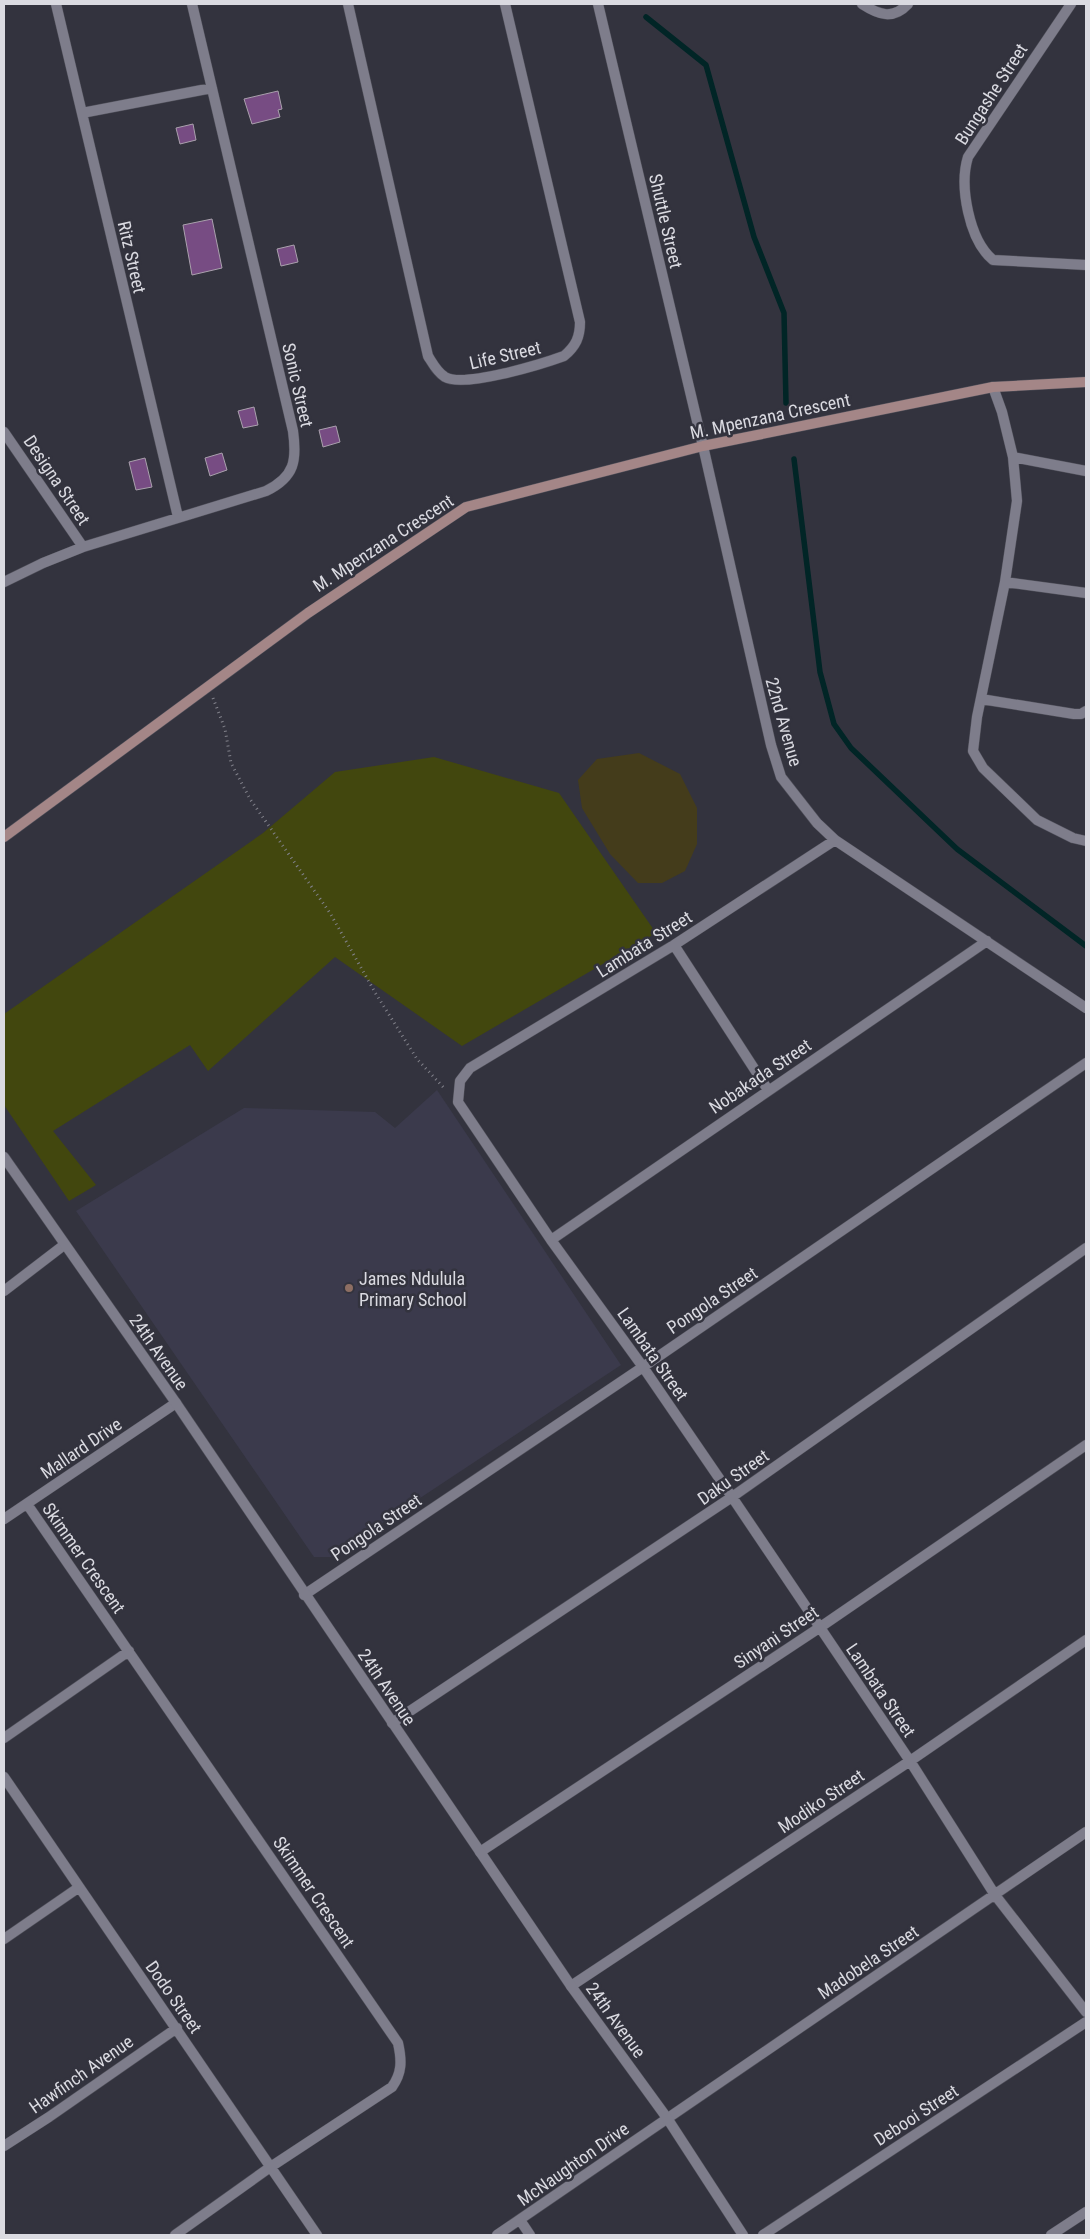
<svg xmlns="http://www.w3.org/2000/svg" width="1090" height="2239" font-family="'Roboto Condensed',sans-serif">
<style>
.built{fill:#3b3a4c}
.green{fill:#42470e}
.sand{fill:#443c1b}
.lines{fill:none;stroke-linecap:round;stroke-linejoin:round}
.stream{stroke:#012526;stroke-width:5.5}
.building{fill:#774c83;stroke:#aaa1ad}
.minor-casing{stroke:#50505a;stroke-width:11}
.tertiary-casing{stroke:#50505a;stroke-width:11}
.secondary-casing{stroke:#50505a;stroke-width:11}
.path{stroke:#82828b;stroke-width:3;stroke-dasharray:1 4;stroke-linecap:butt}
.minor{stroke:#7e7d8b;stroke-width:10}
.tertiary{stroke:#7e7d8b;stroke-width:10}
.secondary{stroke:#a48687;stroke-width:10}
.education-dot{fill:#8d6e63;stroke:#33333e;stroke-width:2}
.labels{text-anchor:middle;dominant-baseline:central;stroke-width:5;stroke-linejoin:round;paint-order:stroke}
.street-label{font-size:18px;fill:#dadae1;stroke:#33333e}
.poi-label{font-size:18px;fill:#dadae1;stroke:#33333e;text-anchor:start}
</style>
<rect width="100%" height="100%" fill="#33333e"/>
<!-- built -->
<path class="built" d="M437,1090l184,275 -290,192h-17l-238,-346 168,-103 131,4 20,16z"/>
<!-- green -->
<path class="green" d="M434,757l125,36 97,140 -194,113 -127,-89 -127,114 -18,-26 -137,86 43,54 -27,16 -65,-96v-91l259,-181 72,-61z"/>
<!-- sand -->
<path class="sand" d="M639,753l41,21 17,34v36l-12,27 -23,12h-24l-28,-29 -28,-46 -4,-28 19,-21z"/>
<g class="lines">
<!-- stream -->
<path class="stream" d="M646,17l60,48 48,172 30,76 2,90
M794,459l26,213 14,52 17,24 106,101 129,97"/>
</g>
<!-- building -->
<path class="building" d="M278,91l4,18 -4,1 2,7 -28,7 -8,-25z
M193,124l3,16 -16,4 -4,-16z
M212,219l10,49 -30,7 -9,-50z
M294,245l4,17 -17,4 -4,-17z
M254,407l4,18 -15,3 -5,-17z
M336,426l4,16 -17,5 -4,-17z
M222,453l5,17 -17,6 -5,-18z
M145,458l7,29 -16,3 -7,-28z"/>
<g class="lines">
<defs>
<path id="minor" d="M56,4l122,513
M348,4l80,352c5,8 9,16 17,21 19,11 97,-13 119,-21 12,-10 16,-19 16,-34l-75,-318
M598,4l105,442 68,299 10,32 36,46 18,17 251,168
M862,4c17,11 31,16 46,0
M1071,4l-103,153c-9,29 1,83 25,103l93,5
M82,113l130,-25
M993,387l9,25 11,45 4,44 -12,81 -28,135 -4,34 10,17 54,52 36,18 13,3
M4,432l79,115
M1013,457l73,14
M4,582l39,-19 40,-16 183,-56c29,-14 31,-31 27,-60l-101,-427
M1005,582l81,11
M981,699l93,15h7l5,-3
M835,840l-161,105 -204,123 -10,13 -2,21 93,138 92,127 89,130 178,264 85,134 91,117
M674,945l94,145
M551,1240l436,-299
M4,1291l60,-46
M27,1504l371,539c4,18 4,30 -6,44l-123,81 -94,67
M4,1519l172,-116
M304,1595l339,-228 443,-304
M392,1723l340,-226 354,-249
M4,1738l125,-87
M4,1777l313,458
M480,1852l339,-224 267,-183
M4,1939l74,-51
M571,1986l339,-225 176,-121
M4,2146l45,-29 128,-89
M520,2220l10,15
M497,2235l589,-403
M763,2235l323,-213
M1051,2235l35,-23"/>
<path id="tertiary" d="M4,1157l172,246 395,583 96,132 76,117"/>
<path id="secondary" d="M4,837l304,-224 158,-106 237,-61 290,-59 93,-5"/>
</defs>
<!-- minor casing -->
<use href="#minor" class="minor-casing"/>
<!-- tertiary casing -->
<use href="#tertiary" class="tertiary-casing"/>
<!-- secondary casing -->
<use href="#secondary" class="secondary-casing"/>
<!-- path -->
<path class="path" d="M213,698l12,31 6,34 19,36 80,114 46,81 41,65 28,30"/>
<!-- minor -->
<use href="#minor" class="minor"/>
<!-- tertiary -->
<use href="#tertiary" class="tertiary"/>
<!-- secondary -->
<use href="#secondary" class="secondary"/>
</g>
<!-- markers -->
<circle class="education-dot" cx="349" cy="1288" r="5"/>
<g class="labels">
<!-- street labels -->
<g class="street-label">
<text transform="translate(991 94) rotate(-57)">Bungashe Street</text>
<text transform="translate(666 221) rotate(77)">Shuttle Street</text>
<text transform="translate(132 257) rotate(77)">Ritz Street</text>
<text transform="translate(505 355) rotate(-13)">Life Street</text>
<text transform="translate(298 385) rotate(77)">Sonic Street</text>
<text transform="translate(770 416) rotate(-12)">M. Mpenzana Crescent</text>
<text transform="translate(57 480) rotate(56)">Designa Street</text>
<text transform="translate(383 543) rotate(-33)">M. Mpenzana Crescent</text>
<text transform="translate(784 722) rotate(74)">22nd Avenue</text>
<text transform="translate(644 944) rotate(-32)">Lambata Street</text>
<text transform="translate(760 1076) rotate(-34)">Nobakada Street</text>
<text transform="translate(712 1300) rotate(-34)">Pongola Street</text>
<text transform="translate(159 1352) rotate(55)">24th Avenue</text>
<text transform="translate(653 1354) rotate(55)">Lambata Street</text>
<text transform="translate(81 1448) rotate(-34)">Mallard Drive</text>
<text transform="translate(733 1477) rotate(-35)">Daku Street</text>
<text transform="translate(376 1527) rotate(-34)">Pongola Street</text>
<text transform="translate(84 1558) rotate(55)">Skimmer Crescent</text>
<text transform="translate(776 1637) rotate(-34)">Sinyani Street</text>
<text transform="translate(387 1687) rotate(56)">24th Avenue</text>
<text transform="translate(881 1690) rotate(56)">Lambata Street</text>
<text transform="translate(821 1801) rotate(-34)">Modiko Street</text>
<text transform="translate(314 1892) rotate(56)">Skimmer Crescent</text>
<text transform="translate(868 1962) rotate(-34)">Madobela Street</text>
<text transform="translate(174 1997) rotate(55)">Dodo Street</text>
<text transform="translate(616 2020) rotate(54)">24th Avenue</text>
<text transform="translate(81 2074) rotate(-35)">Hawfinch Avenue</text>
<text transform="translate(916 2115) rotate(-33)">Debooi Street</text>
<text transform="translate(573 2164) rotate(-35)">McNaughton Drive</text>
</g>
<!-- poi labels -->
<g class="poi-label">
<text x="359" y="1278">James Ndulula<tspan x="359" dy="21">Primary School</tspan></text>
</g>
</g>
<!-- border -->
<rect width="1090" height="2239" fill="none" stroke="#dadae1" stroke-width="10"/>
</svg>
